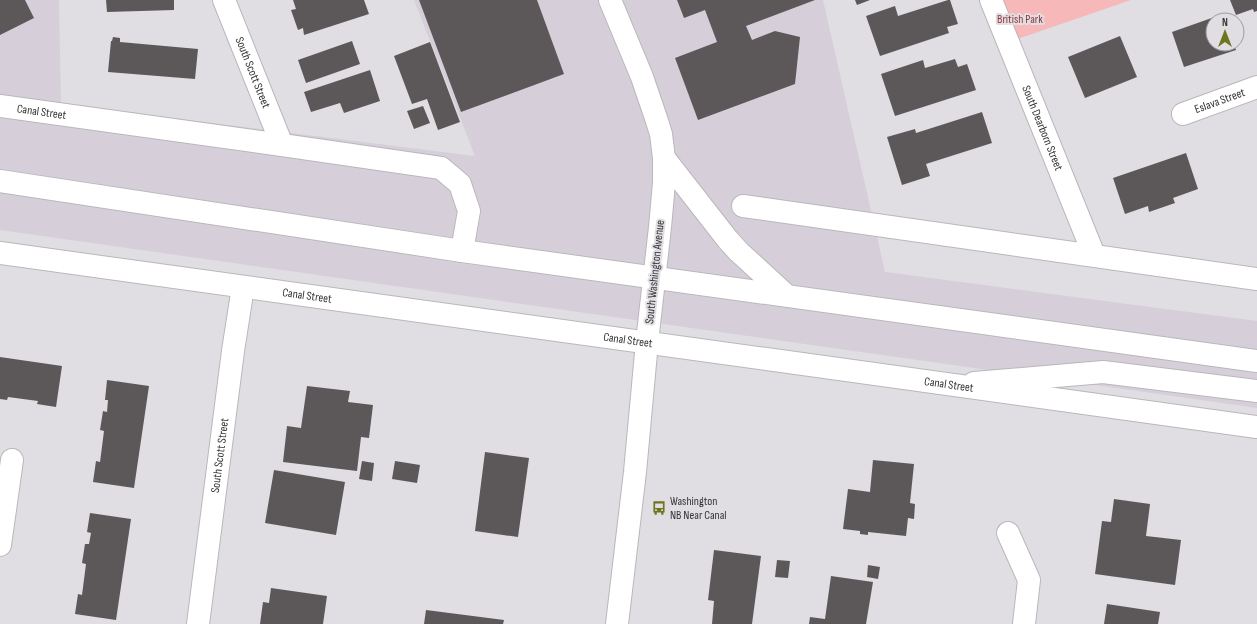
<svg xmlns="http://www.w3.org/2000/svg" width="1257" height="624" font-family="'Sofia Sans Condensed',sans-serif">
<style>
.built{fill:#d6cfda}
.green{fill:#f6b8b9}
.building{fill:#5c585a}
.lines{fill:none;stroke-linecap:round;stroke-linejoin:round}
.street-casing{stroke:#bab7bb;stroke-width:24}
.primary-casing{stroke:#bab7bb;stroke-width:24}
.street{stroke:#fff;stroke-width:22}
.primary{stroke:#fff;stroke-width:22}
.labels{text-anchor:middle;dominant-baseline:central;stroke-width:4;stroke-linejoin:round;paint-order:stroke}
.park-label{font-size:12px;fill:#90353f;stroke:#e0dee2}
.street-label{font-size:12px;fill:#343335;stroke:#e0dee2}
.poi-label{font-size:12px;fill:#343335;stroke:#e0dee2;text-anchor:start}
</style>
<rect width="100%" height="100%" fill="#e0dee2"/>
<!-- built -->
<path class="built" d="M0,0h59l2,104 414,52 -61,-156h409l62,272 372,49v87l-1257,-178z"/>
<!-- green -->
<path class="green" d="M991,0h140l-122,42z"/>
<!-- building -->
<path class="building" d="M0,0h25l9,18 -34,17z
M106,0h68v10l-67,2z
M293,0h71l5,14 -65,21 -1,-7 -5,2 -7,-20 5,-1z
M419,0h118l27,74 -103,38z
M677,0h138l-69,26 6,14 23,-9 25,6 -5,47 -97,36 -23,-62 42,-16 -12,-32 -21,8z
M855,0h15l-13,5z
M948,0h2l8,24 -11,3 2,6 -69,23 -14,-40 29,-10 3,10z
M1230,0h27v11l-3,1 -1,-3 -17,6z
M1223,14l2,6h-12v24h21l2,6 -52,17 -12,-35z
M1120,36l17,41 -52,21 -17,-41z
M113,37l7,1v4l78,7 -3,30 -87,-7 3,-31h1z
M352,41l8,23 -54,19 -8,-23z
M430,42l30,80 -22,8 -11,-31 -15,5 -18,-48z
M955,59l3,8 9,-3 9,26 -81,26 -14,-42 42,-14 2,8z
M370,70l10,31 -36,12 -4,-10 -29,9 -7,-20z
M423,106l7,17 -16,6 -7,-18z
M982,112l10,31 -66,21 4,12 -28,9 -15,-48 28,-8 1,4z
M1186,153l12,36 -25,9 2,5 -26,9 -1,-6 -23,8 -12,-36z
M0,357l62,9 -6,41 -19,-3 1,-3 -30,-4 -1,3 -7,-1z
M107,380l42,6 -15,102 -41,-6 3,-21 4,1 4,-31 -4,-1 3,-19 4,1 1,-12h-3z
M307,386l43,5 -2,11 25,3 -4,33 -8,-1 -4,34 -74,-9 4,-36 14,2z
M485,452l44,6 -11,79 -43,-6z
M873,460l41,4 -4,39 5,1 -1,15 -6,-1 -2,18 -38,-4v3l-8,-1v-3l-17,-2 5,-40 22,3z
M362,461l12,2 -2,18 -13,-2z
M395,461l25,4 -3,18 -25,-4z
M274,470l71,12 -9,53 -71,-12z
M1114,499l36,5 -4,32 35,4 -6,45 -80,-11 7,-53 9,1z
M90,513l41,6 -15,101 -41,-6 3,-20 4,1 4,-31 -4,-1 3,-19h4l2,-11 -4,-1z
M714,550l47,6 -9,68h-40l2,-23 -6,-1z
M777,560l13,1 -2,17 -13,-1z
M868,565l12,2 -2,12 -11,-2z
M831,576l42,6 -7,42h-57l1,-7 15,2z
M271,588l56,8 -4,28h-63l3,-22 6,1z
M1107,604l53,8 -2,12h-54z
M426,610l78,10 -1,4h-79z"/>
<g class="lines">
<defs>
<g id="street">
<path id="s1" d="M224,0l58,145"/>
<path d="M610,0l32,77 14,41 5,16 3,24v25l-4,44 -13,115 -12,130 -18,152"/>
<path id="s2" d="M991,0l103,255"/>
<path id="s3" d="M0,106l282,39 159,23 19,16 9,27 -7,40"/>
<path id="s4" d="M1183,114l74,-27"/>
<path d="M664,158l64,82 11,12 47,43"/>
<path d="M743,206l514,73"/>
<path d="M974,383l129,-11 154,19"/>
<path d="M1008,533l21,47 -5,44"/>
<path d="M0,545l12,-85"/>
<path id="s5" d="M198,624l35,-273 10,-64"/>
</g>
<g id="primary">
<path d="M0,181l462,70 795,110"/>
<path id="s6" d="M0,253l1257,174"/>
</g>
</defs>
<!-- street casing -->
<use href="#street" class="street-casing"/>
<!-- primary casing -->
<use href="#primary" class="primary-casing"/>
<!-- street -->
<use href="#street" class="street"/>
<!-- primary -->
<use href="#primary" class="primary"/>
</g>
<!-- icons -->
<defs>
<symbol id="bus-bare" viewBox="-9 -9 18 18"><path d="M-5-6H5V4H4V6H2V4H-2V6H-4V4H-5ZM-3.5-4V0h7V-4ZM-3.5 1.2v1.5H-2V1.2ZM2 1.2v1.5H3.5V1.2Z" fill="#6d751e" stroke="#e0dee2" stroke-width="2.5" paint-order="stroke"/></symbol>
</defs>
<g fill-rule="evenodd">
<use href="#bus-bare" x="649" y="498" width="20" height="20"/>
</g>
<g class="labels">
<!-- park labels -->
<g class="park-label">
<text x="1020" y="19">British Park</text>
</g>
<!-- street labels -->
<g class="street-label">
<text stroke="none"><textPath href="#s1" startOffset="78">South Scott Street</textPath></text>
<text stroke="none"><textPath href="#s4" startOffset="39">Eslava Street</textPath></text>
<text stroke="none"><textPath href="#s3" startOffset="42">Canal Street</textPath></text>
<text stroke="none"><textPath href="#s2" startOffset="138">South Dearborn Street</textPath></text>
<text transform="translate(655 272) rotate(-84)">South Washington Avenue</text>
<text stroke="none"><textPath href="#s6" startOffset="310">Canal Street</textPath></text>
<text stroke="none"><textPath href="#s6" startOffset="634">Canal Street</textPath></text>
<text stroke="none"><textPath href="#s6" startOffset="958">Canal Street</textPath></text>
<text stroke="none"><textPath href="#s5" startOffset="170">South Scott Street</textPath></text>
</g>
<!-- poi labels -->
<g class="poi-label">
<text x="670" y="501">Washington<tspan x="670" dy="14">NB Near Canal</tspan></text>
</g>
</g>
<!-- north arrow -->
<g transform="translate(1225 32)"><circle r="19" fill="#e0dee2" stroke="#9b9a9d"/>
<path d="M0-3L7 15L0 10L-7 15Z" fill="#6d751e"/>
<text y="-6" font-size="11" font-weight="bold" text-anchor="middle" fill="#343335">N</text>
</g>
</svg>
